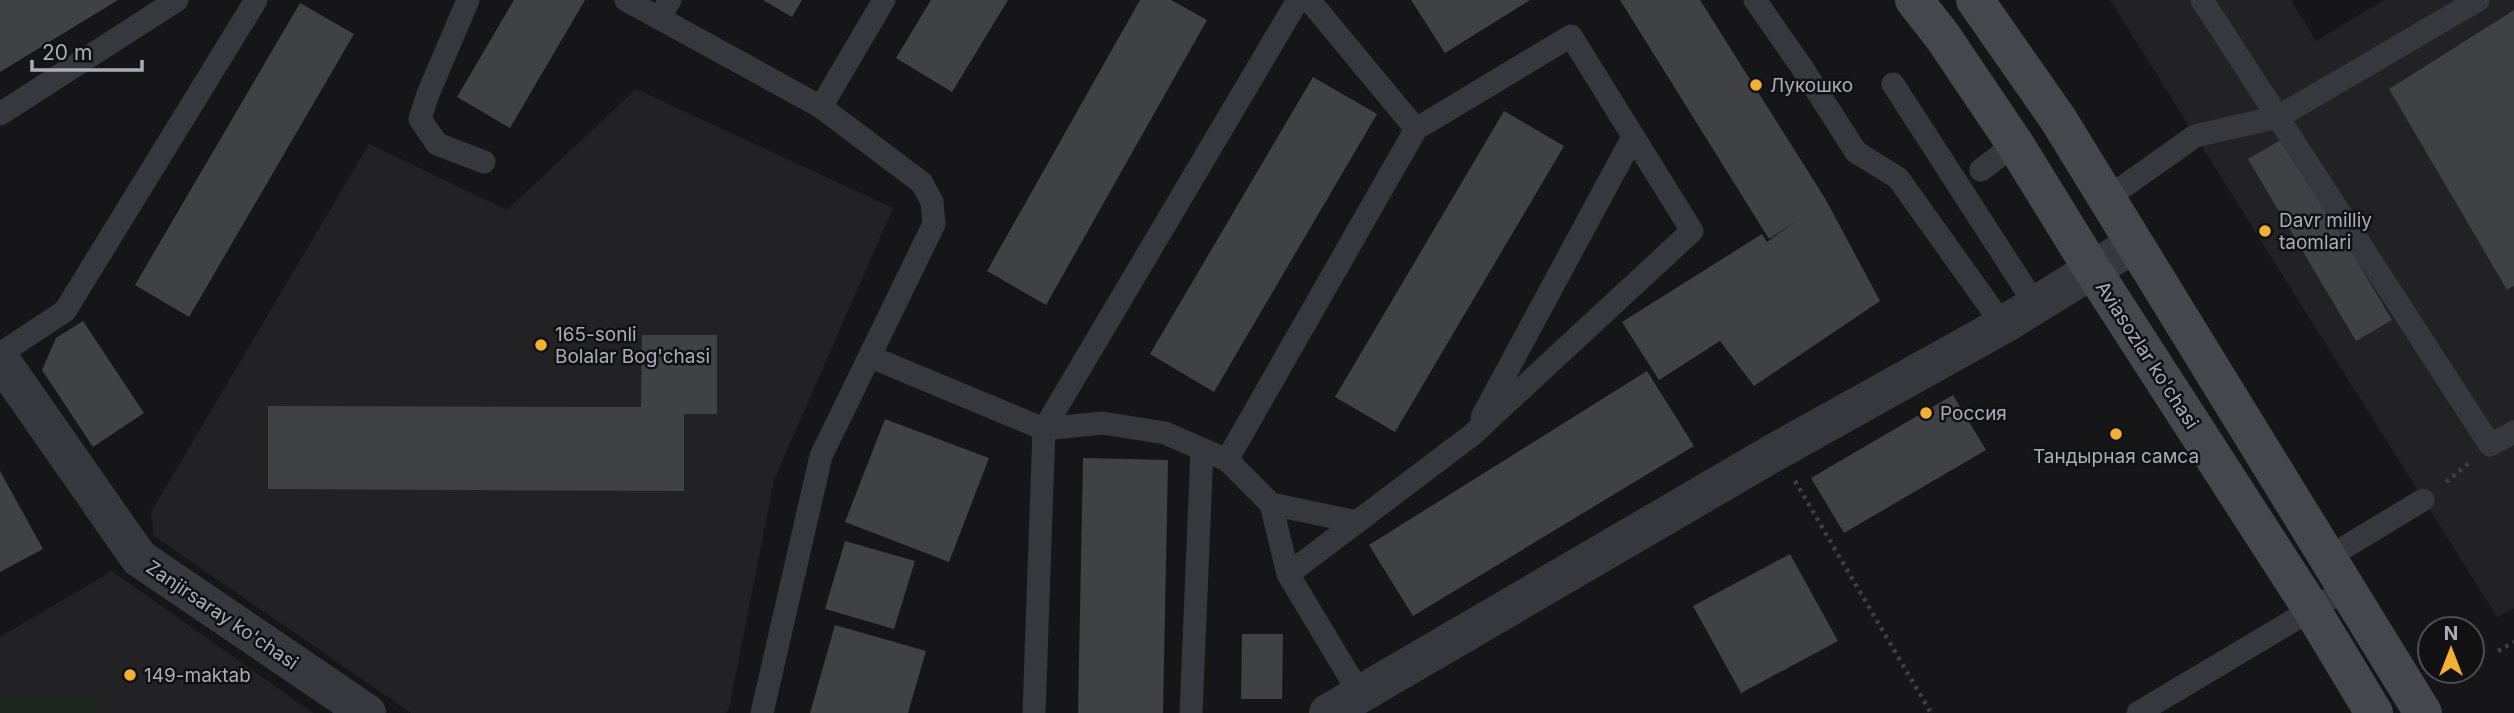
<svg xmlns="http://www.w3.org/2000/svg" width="2514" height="713" font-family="Inter,sans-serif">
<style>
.built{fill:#222225}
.green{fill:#1e261f}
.building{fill:#404145}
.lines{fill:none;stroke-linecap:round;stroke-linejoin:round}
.path{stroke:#3d3f44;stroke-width:4.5;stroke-dasharray:3.5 5;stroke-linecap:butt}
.lane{stroke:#37383d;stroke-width:23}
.street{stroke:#37383d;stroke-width:38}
.secondary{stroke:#45474d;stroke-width:38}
.poi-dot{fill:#f2b134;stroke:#111113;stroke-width:2.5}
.labels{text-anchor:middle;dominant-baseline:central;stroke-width:5;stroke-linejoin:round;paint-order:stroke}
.poi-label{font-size:19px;fill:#a8adb8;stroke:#111113;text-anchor:start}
.street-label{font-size:19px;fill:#a8adb8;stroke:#111113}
</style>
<rect width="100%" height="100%" fill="#161618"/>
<!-- built -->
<path class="built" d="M2110,0h181l25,41 68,-41h130v10l-125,79 118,201 7,-4v322l-17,9z
M636,89l257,119 -119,272 -45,229 -3,4h-315l-257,-177 -3,-24 218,-368 138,66z
M112,571l201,142h-313v-76z"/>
<!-- green -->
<path class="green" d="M0,696h101v17h-101z"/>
<!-- building -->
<path class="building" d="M0,0h118l-118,72z
M514,0h71l-75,128 -53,-31z
M763,0h39l-10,17z
M931,0h77l-56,92 -56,-34z
M1140,0h31l36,20 -161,285 -59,-34z
M1411,0h119l-85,53z
M1620,0h80l126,200 54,101 -126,85 -34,-45 -61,39 -37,-58 140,-88 5,8 29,-21 -27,18z
M300,3l54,31 -165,283 -54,-32z
M2514,10v276l-7,4 -118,-201z
M1313,77l64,37 -163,278 -64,-38z
M1504,111l60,35 -169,286 -60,-35z
M2284,138l108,182 -36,21 -108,-182z
M83,321l61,92 -51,34 -51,-77 14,-32z
M642,335h75v79h-33v77l-416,-2v-83l373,1z
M1647,371l47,75 -281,170 -44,-71z
M1953,395l33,55 -142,83 -33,-55z
M885,419l104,39 -40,104 -104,-40z
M1083,458l85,2 -5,253h-85z
M0,471l43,78 -43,23z
M845,541l70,20 -21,68 -69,-20z
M1790,554l48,87 -97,52 -48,-87z
M835,625l91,26 -18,62h-98z
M1242,634h41l-1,65h-41z"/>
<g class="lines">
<!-- path -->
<path class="path" d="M1795,481l136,232
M2446,482l23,-19
M2498,651l16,-9"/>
<!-- lane -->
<path class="lane" d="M468,0l-40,94 -8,25 17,25 47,18
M626,0l195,107 101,76 10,19 2,22 -113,232 -59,257
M1309,0l107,129 155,-93 121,195 -220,204 -184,139 72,120
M1755,0l46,66 55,86 42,26 105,147
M2202,0l288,445 24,-13
M659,18l11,-18
M1893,84l142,220
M821,107l63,-107
M0,114l177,-114
M1981,170l34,-26
M2106,199l89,-63 83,-19 200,-117
M0,354l65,-43 191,-311
M871,357l173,72 -10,284
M1482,417l151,-280
M1044,429l254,-429
M1044,429l58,-6 63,10 62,27 44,44 17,70
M1227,460l189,-331
M1271,504l86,18
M2327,558l96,-58
M1191,713l11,-263
M2138,713l208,-124"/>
<!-- street -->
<path class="street" d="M0,359l139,199 228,155
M1328,713l447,-261 228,-127 131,-81"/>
<!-- secondary -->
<path class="secondary" d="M1914,0l29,37 72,107 77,125 220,341 62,103
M1975,0l83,119 365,594"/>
</g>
<!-- markers -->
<g class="poi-dot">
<circle cx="1756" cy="85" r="7"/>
<circle cx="2265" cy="231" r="7"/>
<circle cx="541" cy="345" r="7"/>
<circle cx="1926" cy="413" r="7"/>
<circle cx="2116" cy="434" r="7"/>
<circle cx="130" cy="675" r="7"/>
</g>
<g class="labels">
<!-- poi labels -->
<g class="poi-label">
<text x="1770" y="85">Лукошко</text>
<text x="2279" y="220">Davr milliy<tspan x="2279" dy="22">taomlari</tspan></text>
<text x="555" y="334">165-sonli<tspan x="555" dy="22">Bolalar Bog'chasi</tspan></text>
<text x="1940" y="413">Россия</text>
<text x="2116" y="456" text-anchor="middle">Тандырная самса</text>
<text x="144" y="675">149-maktab</text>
</g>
<!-- street labels -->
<g class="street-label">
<text transform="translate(2147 355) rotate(57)">Aviasozlar ko'chasi</text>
<text transform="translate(222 615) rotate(34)">Zanjirsaray ko'chasi</text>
</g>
</g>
<!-- north arrow -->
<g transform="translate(2451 650)"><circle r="33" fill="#111113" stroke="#4d4f55" stroke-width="2"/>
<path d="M0-5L12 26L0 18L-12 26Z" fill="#f2b134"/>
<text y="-10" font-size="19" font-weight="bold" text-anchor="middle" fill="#a8adb8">N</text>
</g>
<!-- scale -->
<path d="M32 60v10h110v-10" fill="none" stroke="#a8adb8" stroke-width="3.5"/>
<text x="42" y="60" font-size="21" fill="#a8adb8" stroke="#111113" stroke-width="5" paint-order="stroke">20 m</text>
</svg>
